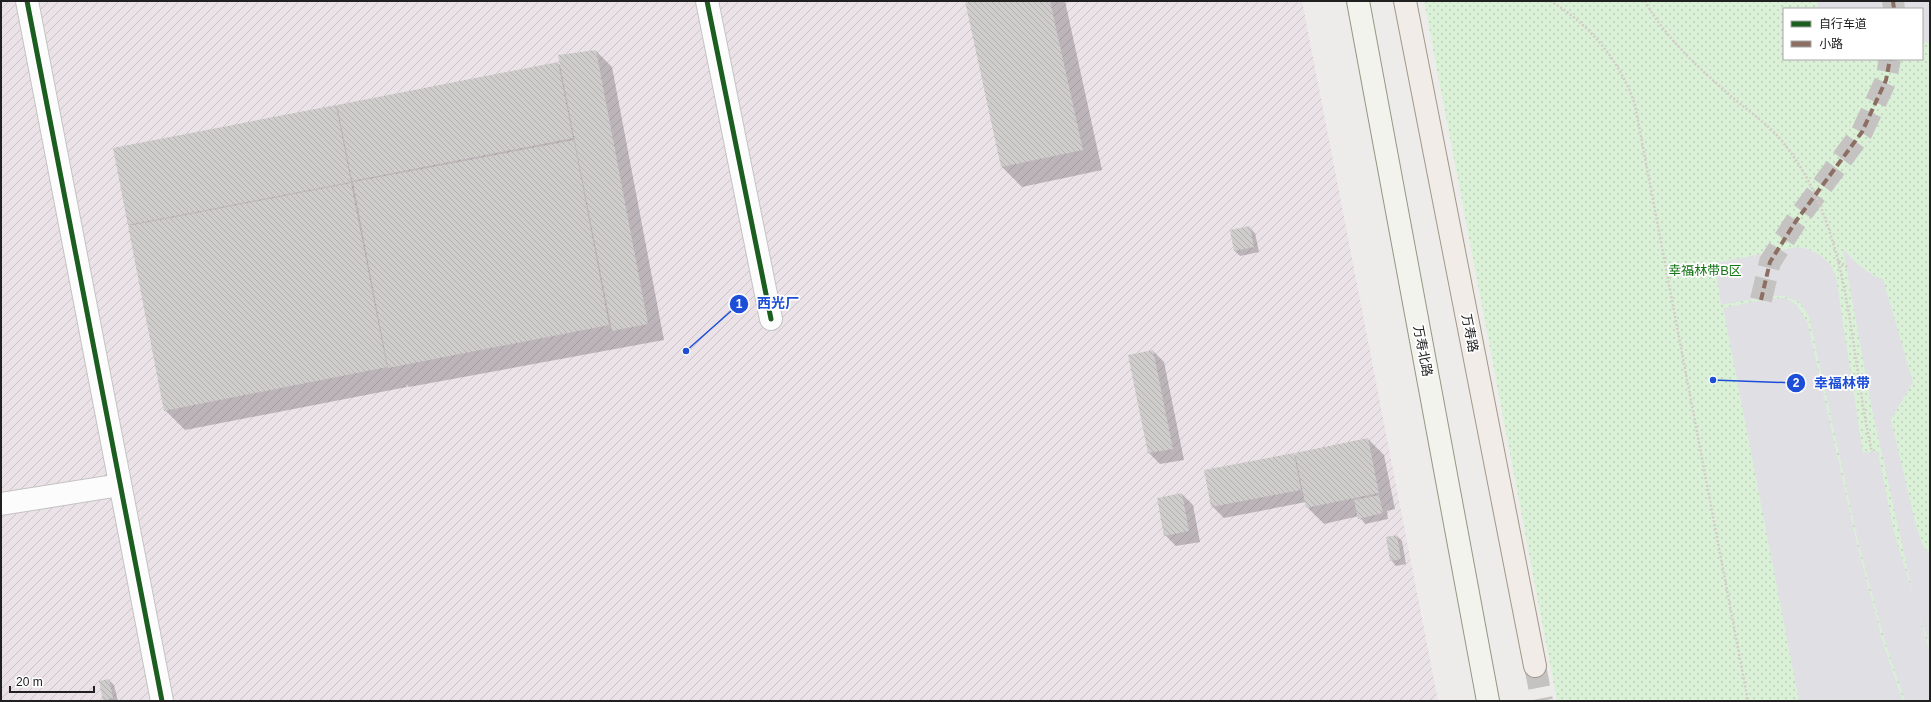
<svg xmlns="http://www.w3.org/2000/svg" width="1931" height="702" font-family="Arial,'Noto Sans SC',sans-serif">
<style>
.industrial{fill:url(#industrial-furrows)}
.park{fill:url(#park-dots);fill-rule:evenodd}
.plaza{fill:#e0e0e4}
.shadow{fill:#0003}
.building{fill:url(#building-back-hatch)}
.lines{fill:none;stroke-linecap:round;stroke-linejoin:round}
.street-tunnel{stroke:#c5c3c2;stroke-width:22;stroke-dasharray:22 11;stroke-linecap:butt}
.primary-tunnel{stroke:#c5c3c2;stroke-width:22;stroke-dasharray:22 11;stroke-linecap:butt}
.street-casing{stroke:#c4c3c2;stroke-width:24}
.secondary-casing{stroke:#969683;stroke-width:24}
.primary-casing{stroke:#a29888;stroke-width:24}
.path{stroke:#d6cac9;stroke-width:2.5;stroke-dasharray:2 2;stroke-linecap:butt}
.street{stroke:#fcfcfc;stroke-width:22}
.secondary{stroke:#f3f3ed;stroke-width:22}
.primary{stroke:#f1ece7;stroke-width:22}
.quiet{stroke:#8d6e63;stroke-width:4;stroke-dasharray:8 4;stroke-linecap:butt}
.cycleway-casing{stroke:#fff;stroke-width:8}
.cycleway{stroke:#1b5e20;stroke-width:5}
.labels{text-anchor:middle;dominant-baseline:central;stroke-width:3.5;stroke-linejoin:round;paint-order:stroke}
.park-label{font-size:13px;fill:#167618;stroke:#fff}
.street-label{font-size:13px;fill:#202020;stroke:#fff}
.leader{fill:none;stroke:#1d4ed8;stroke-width:1.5}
.callout-dot{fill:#1d4ed8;stroke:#fff;stroke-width:1.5}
.mark-label{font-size:12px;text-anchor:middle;font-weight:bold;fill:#fff}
.callout-label{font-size:14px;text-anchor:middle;font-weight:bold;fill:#1d4ed8;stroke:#fff;stroke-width:3.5;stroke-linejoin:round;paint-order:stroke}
</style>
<defs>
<pattern id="industrial-furrows" width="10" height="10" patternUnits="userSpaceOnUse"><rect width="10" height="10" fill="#ebe2e8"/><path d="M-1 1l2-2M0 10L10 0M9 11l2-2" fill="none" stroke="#c9c2c7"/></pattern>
<pattern id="park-dots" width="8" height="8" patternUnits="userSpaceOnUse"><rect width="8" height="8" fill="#daf1d8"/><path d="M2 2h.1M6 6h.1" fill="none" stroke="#bbceb9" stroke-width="1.8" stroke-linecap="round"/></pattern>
<pattern id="building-back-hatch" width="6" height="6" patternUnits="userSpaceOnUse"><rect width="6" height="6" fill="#cfcdcb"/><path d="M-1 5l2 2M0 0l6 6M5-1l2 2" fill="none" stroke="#b1b0ae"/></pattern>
</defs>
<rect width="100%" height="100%" fill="#eeecea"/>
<!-- industrial -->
<path class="industrial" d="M1,1h1301l136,700h-1437z"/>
<!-- park -->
<path class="park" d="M1424,1h506v700h-373zM1784,9h138v50h-138z"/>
<!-- plaza -->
<path class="plaza" d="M1817,1h113v41l-8,1v-34h-104z
M1797,247l11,2 12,6 11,10 5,12 27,176 15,-2 16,81 19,62 -42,-189 -28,-156 17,17 14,10 9,3 30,103 -22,38 25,105 6,19 8,11v90l-11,-29 11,36v49h-25l-18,-52 -28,-103 -50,-229 -9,-14 -15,-7h-15l-49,9 -6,-42z
M1770,298h16l11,7 11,19 50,224 27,101 18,52h-104l-76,-393z"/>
<!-- shadow -->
<path class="shadow" d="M966,1h99l37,169 -80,17 -20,-20z
M596,51l16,16 52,273 -255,47 -3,-3 1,3 -222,43 -20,-20 -34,-183 -3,-3 -14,-75 444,-86 3,3z
M1249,227l6,6 4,19 -19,4 -5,-5z
M1153,351l11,11 20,98 -24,4 -11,-11 -19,-97z
M1368,439l16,16 11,54 -8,2 1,8 -23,5 -6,-8 -35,8 -17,-17 -1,-5 -82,16 -12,-12 81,-52 4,3z
M1182,494l11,11 7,37 -24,4 -11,-11z
M1397,536l5,5 4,23 -10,2 -5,-6z
M109,680l5,5 4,16 -14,-1z"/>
<!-- building -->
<path class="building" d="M965,1h85l33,149 -82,17z
M596,50l52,274 -36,7 -54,-276z
M558,62l15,76 -221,43 -15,-76z
M336,105l15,77 -223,43 -15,-77z
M574,140l35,185 -221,43 -35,-186z
M351,183l36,184 -223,44 -36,-185z
M1250,226l4,21 -20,4 -4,-21z
M1153,350l20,99 -25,4 -20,-98z
M1368,438l11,55 -73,15 -11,-55z
M1294,453l7,37 -90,17 -7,-37z
M1182,493l7,38 -25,5 -7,-38z
M1379,495l4,18 -25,6 -4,-19z
M1397,535l4,24 -11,2 -4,-24z
M109,679l4,19 -10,3 -4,-20z"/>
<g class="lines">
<!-- street-tunnel -->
<path class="street-tunnel" d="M1893,1l1,8
M1761,300l9,-38 26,-41 66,-89 24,-52 4,-21"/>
<!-- primary-tunnel -->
<path class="primary-tunnel" d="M1535,666l7,35"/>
<defs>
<path id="street" d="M27,1l135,700
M707,1l64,318
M1,504l119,-19"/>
<path id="secondary" d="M1358,1l130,700"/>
<path id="primary" d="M1405,1l130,665"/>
</defs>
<!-- street casing -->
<use href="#street" class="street-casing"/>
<!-- secondary casing -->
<use href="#secondary" class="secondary-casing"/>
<!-- primary casing -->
<use href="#primary" class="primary-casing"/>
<!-- path -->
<path class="path" d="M1550,1c39,22 71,61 85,104l113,596
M1645,1c20,37 56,69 87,96 17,15 36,27 50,44 71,88 66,207 90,311
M1839,261l8,6"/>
<!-- street -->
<use href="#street" class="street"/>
<!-- secondary -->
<use href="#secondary" class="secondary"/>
<!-- primary -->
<use href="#primary" class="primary"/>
<!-- quiet -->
<path class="quiet" d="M1893,1l1,8
M1761,300l9,-38 26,-41 66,-89 24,-52 4,-21"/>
<defs>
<path id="cycleway" d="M27,1l135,700
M707,1l64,318"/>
</defs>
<!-- cycleway casing -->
<use href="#cycleway" class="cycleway-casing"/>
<!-- cycleway -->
<use href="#cycleway" class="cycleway"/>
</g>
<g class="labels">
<!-- park labels -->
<g class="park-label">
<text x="1705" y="270">幸福林带B区</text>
</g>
<!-- street labels -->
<g class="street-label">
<text transform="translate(1470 333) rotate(79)">万寿路</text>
<text transform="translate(1423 351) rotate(79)">万寿北路</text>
</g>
</g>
<!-- callouts -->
<path class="leader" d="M686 351L739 304M1713 380L1796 383"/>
<g class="callout-dot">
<circle cx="686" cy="351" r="4"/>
<circle cx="1713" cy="380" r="4"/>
<circle cx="739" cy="304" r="10"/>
<circle cx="1796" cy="383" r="10"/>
</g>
<g class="mark-label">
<text x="739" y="308">1</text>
<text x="1796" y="387">2</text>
</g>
<g class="callout-label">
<text x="778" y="308">西光厂</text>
<text x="1842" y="388">幸福林带</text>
</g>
<!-- border -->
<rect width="1931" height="702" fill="none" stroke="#202020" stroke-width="4"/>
<!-- legend -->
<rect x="1783" y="8" width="140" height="52" fill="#ffffff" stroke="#a6a6a6"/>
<rect x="1791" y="21" width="20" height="6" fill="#1b5e20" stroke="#a6a6a6"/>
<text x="1819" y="28" font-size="12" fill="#202020">自行车道</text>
<rect x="1791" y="41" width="20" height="6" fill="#8d6e63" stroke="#a6a6a6"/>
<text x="1819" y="48" font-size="12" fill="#202020">小路</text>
<!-- scale -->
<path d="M10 686v6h84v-6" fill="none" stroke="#202020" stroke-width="2"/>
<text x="16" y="686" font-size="12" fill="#202020" stroke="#ffffff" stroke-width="3" paint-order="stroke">20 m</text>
</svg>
